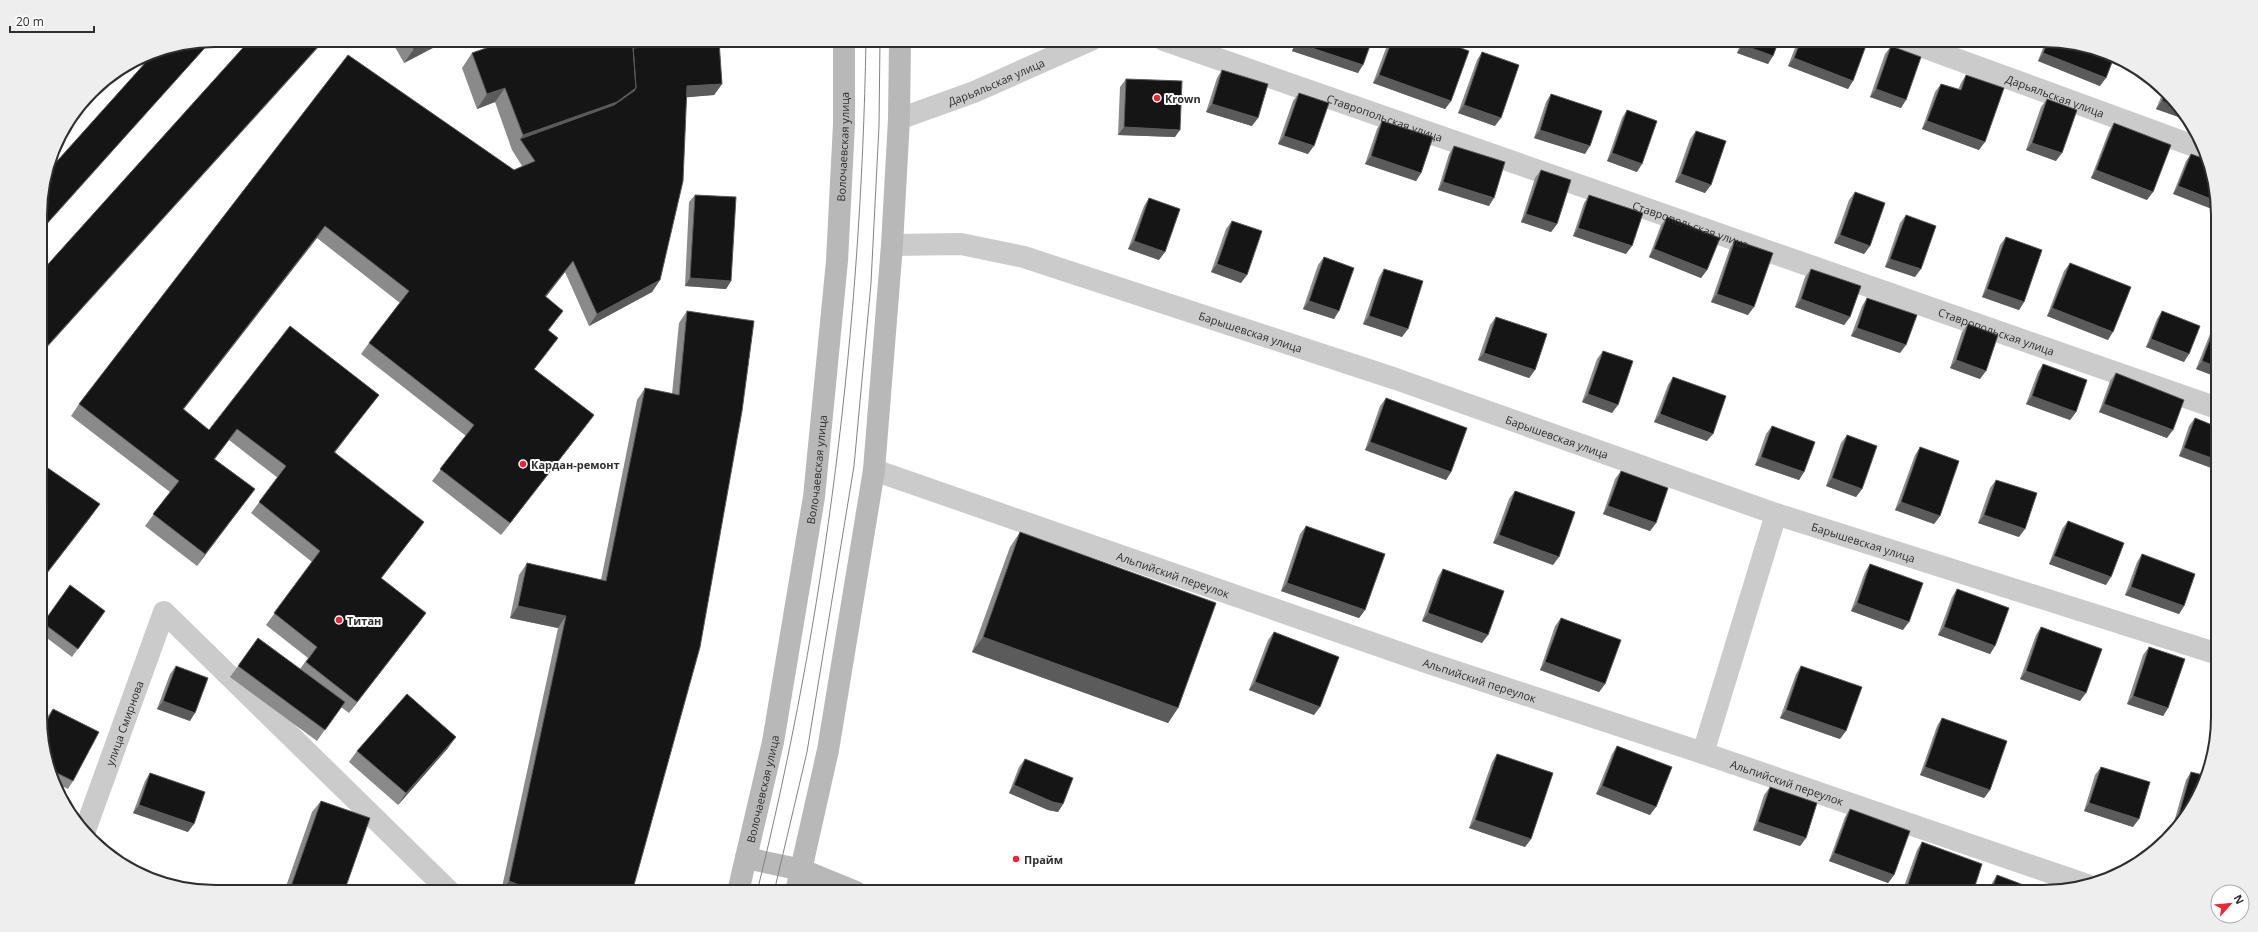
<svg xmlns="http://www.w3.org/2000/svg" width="2258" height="932" font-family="'Open Sans',sans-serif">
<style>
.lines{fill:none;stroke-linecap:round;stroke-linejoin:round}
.street{stroke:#cbcbcb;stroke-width:22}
.secondary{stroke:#b8b8b8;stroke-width:22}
.tram{stroke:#838383;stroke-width:1}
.wall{fill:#8a8a8a}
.shaded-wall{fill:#5b5b5b}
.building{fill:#151515;stroke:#5b5b5b}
.poi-dot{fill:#f02531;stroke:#fff;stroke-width:1.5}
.labels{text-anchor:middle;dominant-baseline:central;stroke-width:4;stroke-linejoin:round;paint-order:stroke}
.street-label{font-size:11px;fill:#2e2e2e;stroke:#fff}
.poi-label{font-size:11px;font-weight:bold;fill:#2e2e2e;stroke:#fff;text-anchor:start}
.rim{fill:none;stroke:#2e2e2e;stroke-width:2}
</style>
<rect width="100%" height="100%" fill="#fff"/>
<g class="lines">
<!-- street -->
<g class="street">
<path id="s1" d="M1164,40l1053,368"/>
<path id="s2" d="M1904,40l301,110"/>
<path id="s3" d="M899,119l75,-27 117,-52"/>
<path id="s4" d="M892,245l69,-1 63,13 372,122 380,135 442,140"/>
<path id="s5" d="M874,470l552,192 277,91 384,132"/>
<path d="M1703,753l73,-239"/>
<path id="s6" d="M84,833l80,-221 286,280"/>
</g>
<!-- secondary -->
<g class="secondary">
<path d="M746,858l56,12 54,22"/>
<path id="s7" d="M738,892l35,-150 41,-245 23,-236 7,-137v-84"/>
<path d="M796,892l32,-142 46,-280 18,-225 7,-126 1,-79"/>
</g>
<!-- tram -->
<path class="tram" d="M757,892c69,-278 104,-565 109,-852
M774,892l33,-140 47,-286 17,-183 8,-157 1,-86"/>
</g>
<!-- wall -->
<path class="wall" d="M391,40h57l-44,23z
M1296,40h76l-14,33 -66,-22z
M1389,40h51l11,61 -6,8 -72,-26z
M1742,40h37l-11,24 -31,-11z
M1798,40h70l-20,49 -60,-23z
M2046,40l54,9v37l-62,-25z
M741,45l-20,2 -2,2 3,35 -8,11 -28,2 -26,183 -8,12 -63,34 -24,-54 -19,25 9,25 -7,9 1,19 -15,19 60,46 -9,12 -84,108 -69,-54 34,-45 -105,-82 8,-11 31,-40 -83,-65 -133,171 25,21 170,-35 -9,11 -35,46 81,81 -35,45 37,46 -69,89 -8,-6 -24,34 -87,-64 8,-11 62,3 8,-11 -42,-33 46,-63 -61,-49 27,-35 -49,-38 -14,19 40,30 -9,12 -49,65 -52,-40 25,-34 -99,-76 8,-12 269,-349 166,115 8,-4 -10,-16 -17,-48 -18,7 -15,-41 10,-15z
M1891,46l10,62 -31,-11 15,-43z
M1482,52l13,74 -37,-13 19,-53z
M1222,70l30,56 -46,-14 11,-34z
M1966,75l13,75 -57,-21 13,-37 6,-8 17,6 3,-7z
M1126,79l49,58 -57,-2 2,-48z
M2164,90l18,18 6,11 -1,1 -31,-11z
M1299,93l9,61 -30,-10 15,-43z
M1551,94l34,60 -51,-16 12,-36z
M2047,99l9,62 -30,-11 15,-43z
M1627,110l10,62 -30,-11 15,-43z
M1382,121l39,52 -5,8 -51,-17 12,-35z
M2114,123l33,77 -56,-22 18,-47z
M1696,131l9,62 -30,-11 15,-43z
M1454,146l35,60 -51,-16 11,-36z
M2191,154l17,6 -35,34 13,-33z
M1541,170l16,54 -6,8 -30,-10 14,-44z
M1855,192l15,54 -6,8 -30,-11 15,-43z
M695,195l36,86 -5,8 -41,-3 4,-84z
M1589,195l37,59 -53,-18 11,-33z
M1149,198l10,62 -31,-11 16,-43z
M1906,215l9,62 -30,-10 15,-44z
M1667,217l40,53 -6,8 -52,-21 12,-32z
M1232,221l9,62 -30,-11 15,-43z
M2006,237l18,65 -5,8 -37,-13 18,-52z
M1735,240l13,75 -37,-13 19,-54z
M1324,257l10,62 -31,-10 15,-44z
M2070,263l38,77 -61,-24 17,-45z
M1384,269l18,68 -39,-13 16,-47z
M1811,269l39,48 -6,8 -49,-18 10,-30z
M1867,298l33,55 -49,-17 11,-30z
M687,311l-55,581h-131l57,-264 -48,-10 9,-43 8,-12 74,17 36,-180 8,-12 27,6 7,-71z
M2162,311l22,51 -38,-15 11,-28z
M1496,317l39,53 -6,8 -51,-18 12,-35z
M1968,324l12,55 -30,-11 12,-36z
M2215,326l2,1v50l-21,-8 14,-35z
M1603,351l9,62 -30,-11 15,-43z
M2043,364l33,48 -6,8 -44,-16 12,-32z
M2116,373l51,65 -68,-26 11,-31z
M1673,377l34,64 -53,-19 14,-37z
M1386,398l65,74 -5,8 -81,-30 15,-44z
M2195,418l22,9v43l-38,-14 10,-30z
M1772,426l32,46 -5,8 -44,-15 11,-31z
M1847,435l15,54 -6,8 -30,-11 15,-43z
M1920,447l20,69 -6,8 -39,-14 20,-55z
M1621,471l35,52 -6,8 -47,-17 12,-35z
M1996,480l23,57 -41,-14 12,-35z
M1515,491l38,74 -60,-22 16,-44z
M2068,521l38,64 -57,-21 13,-35z
M1306,526l59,84 -6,8 -78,-27 19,-57z
M1020,532l158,176 -10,15 -196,-71 38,-105z
M2142,554l42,52 -5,8 -54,-19 12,-33z
M1870,564l33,66 -52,-19 14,-39z
M1443,569l39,74 -60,-22 16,-44z
M1957,589l38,57 -5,8 -52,-19 14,-38z
M2218,608v16l-6,-2z
M105,611l-33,46 -29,-22v-12z
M1561,618l44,66 -6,8 -59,-22 15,-44z
M2041,627l39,74 -60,-22 16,-44z
M1274,632l40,83 -65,-25 19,-50z
M2149,647l19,61 -5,8 -36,-12 16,-49z
M176,666l14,55 -33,-12 13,-35z
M1801,666l39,73 -60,-21 16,-44z
M53,709l20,72 -5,8 -14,-7 -11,-31v-26l4,-8z
M1942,718l48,72 -6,8 -64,-23 17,-49z
M1617,746l33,69 -54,-21 16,-40z
M448,748l-50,57 -49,-43 8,-11z
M1497,754l34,85 -6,8 -56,-19 23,-66z
M1025,759l38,45 -5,8 -10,-2 -39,-17 10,-26z
M2101,767l32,60 -49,-16 11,-36z
M2191,772l-9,52 -10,5 14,-49z
M150,773l38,59 -55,-19 12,-32z
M1770,787l36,51 -6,8 -47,-16 11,-35z
M321,801l23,91h-60l28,-80z
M1850,809l44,66 -6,8 -59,-22 16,-44z
M1922,842l51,50h-71l15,-42z
M1997,875l45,17h-54l4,-9z"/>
<!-- shaded-wall -->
<path class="shaded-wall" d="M212,40l-171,191v-1l170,-189z
M324,40h1l-284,314v-1z
M430,40h18l-44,23 10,-14z
M721,40h24l-4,5 -20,2 -4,6 -86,6 2,-14 51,-4z
M1297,43l66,22 -5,8 -66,-22z
M1743,45l30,11 -5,8 -31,-11z
M2043,53l63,25 -6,8 -62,-25z
M1794,58l59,23 -5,8 -60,-23z
M1379,75l72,26 -6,8 -72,-26z
M722,84l-8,11 -35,3 8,-12z
M505,88l-10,14 -18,7 10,-15z
M636,88l-11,14 -105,37 3,-4z
M1876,89l30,11 -5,8 -31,-11z
M2162,101l20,8 6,10 -1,1 -31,-11z
M1212,104l46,14 -6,8 -46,-14z
M1464,105l37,13 -6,8 -37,-13z
M1927,121l58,21 -6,8 -57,-21z
M1124,127l56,3 -5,7 -57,-2z
M1540,130l50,16 -5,8 -51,-16z
M1284,136l30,10 -6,8 -30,-10z
M2032,143l30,10 -6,8 -30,-11z
M1612,153l30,11 -5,8 -30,-11z
M1371,156l50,17 -5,8 -51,-17z
M2096,170l57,22 -6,8 -56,-22z
M1681,174l30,11 -6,8 -30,-11z
M1443,182l51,16 -5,8 -51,-16z
M2178,186l38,15 1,10 -44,-17z
M1526,214l31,10 -6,8 -30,-10z
M325,226l-8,12 -142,182 8,-11z
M1578,228l54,18 -6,8 -53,-18z
M1840,235l30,11 -6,8 -30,-11z
M1134,241l31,11 -6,8 -31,-11z
M1654,249l53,21 -6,8 -52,-21z
M1890,259l31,10 -6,8 -30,-10z
M573,261l-8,11 -28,36 8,-12z
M1217,264l30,11 -6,8 -30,-11z
M690,278l41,3 -5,8 -41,-3z
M660,280l-8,12 -63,34 8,-12z
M1987,289l37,13 -5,8 -37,-13z
M1717,294l37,13 -6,8 -37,-13z
M1801,299l49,18 -6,8 -49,-18z
M1309,301l30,10 -5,8 -31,-10z
M2052,308l61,24 -5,8 -61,-24z
M1369,316l39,13 -6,8 -39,-13z
M1857,328l49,17 -6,8 -49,-17z
M558,338l-9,12 -23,30 8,-11z
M2151,339l38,15 -5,8 -38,-15z
M1484,353l51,17 -6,8 -51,-18z
M1956,360l30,11 -6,8 -30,-11z
M2202,361l15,6v10l-21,-8z
M1588,394l30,11 -6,8 -30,-11z
M379,395l-9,11 -44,58 8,-12z
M2032,396l44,16 -6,8 -44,-16z
M2104,404l69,26 -6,8 -68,-26z
M1660,414l53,20 -6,7 -53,-19z
M594,415l-9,12 -84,108 9,-12z
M237,429l-8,11 -23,30 8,-11z
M1370,442l81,30 -5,8 -81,-30z
M2184,448l33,12v10l-38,-14z
M1761,457l43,15 -5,8 -44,-15z
M1832,478l30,11 -6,8 -30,-11z
M255,489l-9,12 -49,65 8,-12z
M1901,502l39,14 -6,8 -39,-14z
M100,504l-10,14 -48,62 1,-2z
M1608,506l48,17 -6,8 -47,-17z
M1984,515l41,14 -6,8 -41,-14z
M424,522l-8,11 -43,56 8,-11z
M1499,535l60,22 -6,8 -60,-22z
M2054,556l57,21 -5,8 -57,-21z
M1287,583l78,27 -6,8 -78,-27z
M2131,587l53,19 -5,8 -54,-19z
M1857,603l52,19 -6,8 -52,-19z
M518,606l48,10 -8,12 -48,-10z
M426,613l-8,11 -69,89 8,-11z
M1428,613l60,22 -6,8 -60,-22z
M2218,614v10l-6,-2z
M1944,627l51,19 -5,8 -52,-19z
M983,637l195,71 -10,15 -196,-71z
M1545,662l60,22 -6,8 -59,-22z
M2026,671l60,22 -6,8 -60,-22z
M1255,682l65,25 -6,8 -65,-25z
M2133,696l35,12 -5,8 -36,-12z
M163,701l32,12 -5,8 -33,-12z
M1786,710l60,21 -6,8 -60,-21z
M456,737l-8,11 -50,57 8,-12z
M1925,767l65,23 -6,8 -64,-23z
M1014,785l49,19 -5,8 -10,-2 -39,-17z
M1602,786l54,21 -6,8 -54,-21z
M2089,803l50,16 -6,8 -49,-16z
M139,805l55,19 -6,8 -55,-19z
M1475,820l56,19 -6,8 -56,-19z
M2177,821l5,2 -7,7 -3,-1z
M1758,822l48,16 -6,8 -47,-16z
M1834,853l60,22 -6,8 -59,-22z
M509,881l28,11h-35z
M1907,887l14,5h-18z"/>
<!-- building -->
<path class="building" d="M250,40h74l-283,313v-81z
M410,40h20l-16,9z
M509,40h175v1l-51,4 3,43 -19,14 -94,33 -18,-47 -18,6 -15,-41z
M684,40h38v5h-3v-4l-37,3 2,-3z
M1298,40h74l-9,25 -66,-22z
M1392,40h48l29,11 -18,50 -72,-26z
M1745,40h34l-6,16 -30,-11z
M1801,40h67l-15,41 -59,-23z
M211,41l-170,189 -1,-27 10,-34 105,-117z
M719,41l3,43 -35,2 -4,95 -23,99 -63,34 -24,-53 -28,35 18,15 -15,19 10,8 -24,31 60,46 -84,108 -70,-54 34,-44 -105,-82 40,-52 -84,-65 -142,183 26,21 81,-104 89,69 -45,57 90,70 -43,56 45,35 -69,89 -51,-40 11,-15 -43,-34 46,-62 -61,-49 27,-36 -49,-37 -23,30 41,30 -50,65 -52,-40 26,-33 -100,-77 269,-349 166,115 21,-9 -15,-22 94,-34 20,-14 2,-3 -3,-40z
M2048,41l52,8 14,8 -8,21 -63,-25z
M1891,46l30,11 -15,43 -30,-11z
M1482,52l37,13 -18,53 -37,-13z
M1222,70l46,14 -10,34 -46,-14z
M1966,75l38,13 -19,54 -58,-21 14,-37 20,6z
M1126,79l56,2 -2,49 -56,-3z
M2166,92l16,16v1l-20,-8z
M1299,93l30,10 -15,43 -30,-10z
M1551,94l51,17 -12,35 -50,-16z
M2047,99l30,11 -15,43 -30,-10z
M1627,110l30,11 -15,43 -30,-11z
M1382,121l51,16 -12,36 -50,-17z
M2114,123l57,22 -18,47 -57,-22z
M1696,131l30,10 -15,44 -30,-11z
M1454,146l51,16 -11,36 -51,-16z
M2191,154l17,6 8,32v9l-38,-15z
M1541,170l30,10 -14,44 -31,-10z
M1855,192l30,11 -15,43 -30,-11z
M695,195l41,2 -5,84 -41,-3z
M1589,195l54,18 -11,33 -54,-18z
M1149,198l31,11 -15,43 -31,-11z
M1906,215l30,11 -15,43 -31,-10z
M1667,217l53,21 -13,32 -53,-21z
M1232,221l30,10 -15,44 -30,-11z
M2006,237l36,13 -18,52 -37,-13z
M1735,240l38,13 -19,54 -37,-13z
M1324,257l30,11 -15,43 -30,-10z
M2070,263l61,24 -18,45 -61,-24z
M1384,269l39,12 -15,48 -39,-13z
M1811,269l50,17 -11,31 -49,-18z
M1867,298l50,17 -11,30 -49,-17z
M687,311l67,10 -12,90 -42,236 -68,245h-95l-28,-11 57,-265 -48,-10 9,-43 79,18 39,-193 34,7z
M2162,311l38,15 -11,28 -38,-15z
M1496,317l51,17 -12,36 -51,-17z
M1968,324l30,11 -12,36 -30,-11z
M2215,326l2,1v40l-15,-6z
M1603,351l30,10 -15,44 -30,-11z
M2043,364l44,16 -11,32 -44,-16z
M2116,373l68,27 -11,30 -69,-26z
M1673,377l53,19 -13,38 -53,-20z
M1386,398l81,30 -16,44 -81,-30z
M2195,418l22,9v33l-33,-12z
M1772,426l43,16 -11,30 -43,-15z
M1847,435l30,11 -15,43 -30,-11z
M1920,447l39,14 -19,55 -39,-14z
M42,464l58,40 -57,74h-1z
M1621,471l47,17 -12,35 -48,-17z
M1996,480l41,13 -12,36 -41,-14z
M1515,491l60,21 -16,45 -60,-22z
M2068,521l56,22 -13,34 -57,-21z
M1306,526l79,28 -20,56 -78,-27z
M1020,532l196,71 -38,105 -195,-71z
M2142,554l53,20 -11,32 -53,-19z
M1870,564l53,19 -14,39 -52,-19z
M1443,569l61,22 -16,44 -60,-22z
M70,585l35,26 -27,38 -35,-26z
M1957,589l52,19 -14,38 -51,-19z
M1561,618l60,22 -16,44 -60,-22z
M2041,627l61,22 -16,44 -60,-22z
M1274,632l65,25 -19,50 -65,-25z
M258,638l87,64 -20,28 -87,-64z
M2149,647l36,12 -17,49 -35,-12z
M176,666l32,12 -13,35 -32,-12z
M1801,666l61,21 -16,44 -60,-21z
M407,694l49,43 -50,56 -49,-42z
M53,709l46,23 -26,49 -24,-12 -6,-18v-23z
M1942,718l65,23 -17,49 -65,-23z
M1617,746l55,21 -16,40 -54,-21z
M1497,754l56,19 -22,66 -56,-19z
M1025,759l48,19 -10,26 -10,-2 -39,-17z
M2101,767l49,15 -11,37 -50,-16z
M2191,772l16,4 -25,47 -5,-2z
M150,773l55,19 -11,32 -55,-19z
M1770,787l47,16 -11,35 -48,-16z
M321,801l49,17 -26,74h-55z
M1850,809l60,22 -16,44 -60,-22z
M1922,842l60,22 -9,28h-52l-14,-5z
M1997,875l45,17h-51z"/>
<!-- markers -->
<g class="poi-dot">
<circle cx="1157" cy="98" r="4"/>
<circle cx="523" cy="464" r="4"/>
<circle cx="339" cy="620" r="4"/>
<circle cx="1016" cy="859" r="4"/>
</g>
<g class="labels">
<!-- street labels -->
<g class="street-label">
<text stroke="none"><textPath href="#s3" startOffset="104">Дарьяльская улица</textPath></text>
<text stroke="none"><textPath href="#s2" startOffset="161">Дарьяльская улица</textPath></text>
<text stroke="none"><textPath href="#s1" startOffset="234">Ставропольская улица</textPath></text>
<text stroke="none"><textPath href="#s7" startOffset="754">Волочаевская улица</textPath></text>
<text stroke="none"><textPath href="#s1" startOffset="558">Ставропольская улица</textPath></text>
<text stroke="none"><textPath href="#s4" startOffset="372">Барышевская улица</textPath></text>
<text stroke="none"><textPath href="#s1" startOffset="882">Ставропольская улица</textPath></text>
<text stroke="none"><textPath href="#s4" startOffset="696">Барышевская улица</textPath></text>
<text stroke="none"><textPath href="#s7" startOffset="430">Волочаевская улица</textPath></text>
<text stroke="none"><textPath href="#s4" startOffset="1020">Барышевская улица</textPath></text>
<text stroke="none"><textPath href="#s5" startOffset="317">Альпийский переулок</textPath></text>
<text stroke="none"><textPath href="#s5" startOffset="641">Альпийский переулок</textPath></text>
<text stroke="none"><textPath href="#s6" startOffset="117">улица Смирнова</textPath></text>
<text stroke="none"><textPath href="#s5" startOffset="965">Альпийский переулок</textPath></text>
<text stroke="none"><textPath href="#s7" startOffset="106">Волочаевская улица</textPath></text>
</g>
<!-- poi labels -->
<g class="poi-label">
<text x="1165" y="98">Krown</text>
<text x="531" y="464">Кардан-ремонт</text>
<text x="347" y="620">Титан</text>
<text x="1024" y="859">Прайм</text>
</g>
</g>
<!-- crop -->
<path d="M0 0H2258V932H0ZM215 47H2043A168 168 0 0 1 2211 215V717A168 168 0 0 1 2043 885H215A168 168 0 0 1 47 717V215A168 168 0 0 1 215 47Z" fill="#eee" fill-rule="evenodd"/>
<path class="rim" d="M215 47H2043A168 168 0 0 1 2211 215V717A168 168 0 0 1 2043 885H215A168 168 0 0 1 47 717V215A168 168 0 0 1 215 47Z"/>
<!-- north arrow -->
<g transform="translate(2230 904) rotate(63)"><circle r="19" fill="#ffffff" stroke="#ababab"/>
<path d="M0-3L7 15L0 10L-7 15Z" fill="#f02531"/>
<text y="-6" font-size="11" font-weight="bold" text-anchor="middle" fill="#2e2e2e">N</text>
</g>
<!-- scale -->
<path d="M10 26v6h84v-6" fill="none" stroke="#2e2e2e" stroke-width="2"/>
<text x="16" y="26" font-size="12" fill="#2e2e2e" stroke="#ffffff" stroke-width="3" paint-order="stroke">20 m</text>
</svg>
